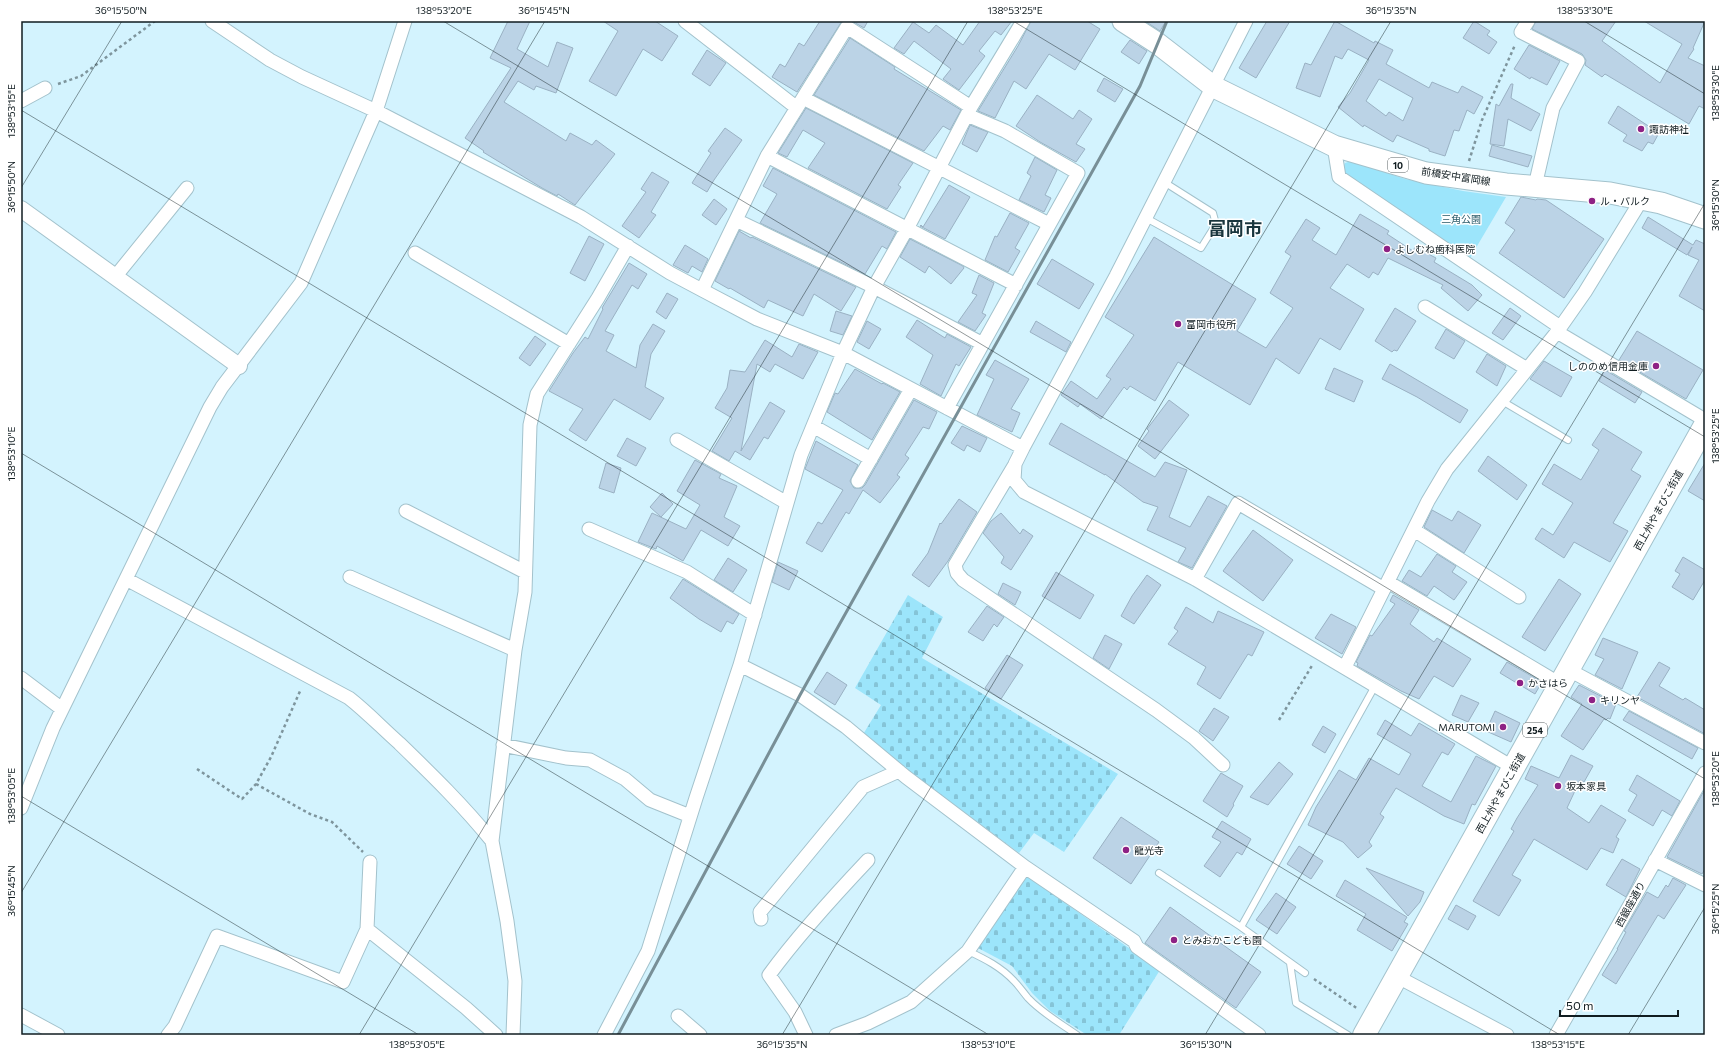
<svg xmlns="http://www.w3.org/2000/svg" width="1726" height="1056" font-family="Commissioner,'Noto Sans JP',sans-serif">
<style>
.cemetery{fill:url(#cemetery-stones)}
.park{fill:#9ce5fb}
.building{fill:#bbd3e6;stroke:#9ab1c3;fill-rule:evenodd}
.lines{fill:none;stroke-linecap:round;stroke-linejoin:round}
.service-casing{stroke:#a3c2cc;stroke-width:8}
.minor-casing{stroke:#a3c2cc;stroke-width:15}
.tertiary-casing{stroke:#a3c2cc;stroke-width:18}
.primary-casing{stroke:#a3c2cc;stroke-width:23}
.trunk-casing{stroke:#a3c2cc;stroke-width:24}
.path{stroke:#7e959d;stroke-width:2.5;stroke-dasharray:3 3;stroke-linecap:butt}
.service{stroke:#fff;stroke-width:6}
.minor{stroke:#fff;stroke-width:13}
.tertiary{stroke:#fff;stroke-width:16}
.primary{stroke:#fff;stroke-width:21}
.trunk{stroke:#fff;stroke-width:22}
.rail{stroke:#788f97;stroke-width:3}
.ticks{fill:none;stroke:#101c20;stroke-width:1;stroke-opacity:0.45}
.poi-dot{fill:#8e2184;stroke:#fff;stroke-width:1.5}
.labels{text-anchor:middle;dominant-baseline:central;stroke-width:3;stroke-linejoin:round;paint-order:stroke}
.shield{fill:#fff;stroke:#586063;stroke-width:1}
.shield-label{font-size:9px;font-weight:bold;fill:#101c20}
.poi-label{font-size:10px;fill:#101c20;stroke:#fff;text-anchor:start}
.street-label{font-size:10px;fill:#101c20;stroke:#fff}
.park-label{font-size:10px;fill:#295a69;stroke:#fff}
.town-label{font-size:18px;font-weight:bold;fill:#19353d;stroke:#fff}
.neatline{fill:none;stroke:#101c20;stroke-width:1.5}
.ticks-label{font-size:10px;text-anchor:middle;fill:#101c20}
</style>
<defs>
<pattern id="cemetery-stones" width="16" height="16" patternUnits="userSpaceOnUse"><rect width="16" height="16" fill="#9ce5fb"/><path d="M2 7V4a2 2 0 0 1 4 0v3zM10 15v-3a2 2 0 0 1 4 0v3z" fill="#85c4d7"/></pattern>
</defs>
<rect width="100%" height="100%" fill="#d3f3fe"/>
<!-- cemetery -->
<path class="cemetery" d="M908,595l35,22 -21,41 196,116 -54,78 -30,-19 -15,20 -157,-117 19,-31 -26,-17z
M1027,876l133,94 -41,65h-32l-37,-24 -18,-18 -20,-27 -34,-18 43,-70z"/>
<!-- park -->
<path class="park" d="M1351,161l54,18 58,12 43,6 -36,61 -123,-80 -5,-8 3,-7z"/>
<!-- building -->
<path class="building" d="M508,21h22l-13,28 31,18 9,-25 16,6 -17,45 -20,-7 -2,4 -16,-9 -14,21 62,39 4,-8 22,12 4,-5 19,14 -40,51 -17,-11 -1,2 -15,-8 -59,-36 1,-1 -19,-13 46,-70 -21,-10z
M603,21h52l23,15 -16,25 -19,-12 -27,47 -27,-15 29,-50z
M820,21h22l-45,71 -25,-15 8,-13 5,3 14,-24 5,3z
M852,21h16l-4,7z
M980,21h32l-11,14 -6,-4 -16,20 6,5 -26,34 -16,-11 8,-10 -37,-28 -10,13 -10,-6 19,-26 16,11 7,-8 27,20z
M1031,21h56l13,8 -25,41 -26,-16 -23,35 -12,-8 -19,37 -17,-7 40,-65z
M1145,21h21l-6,10z
M1267,21h23l-34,57 -17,-10z
M1335,21l39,22 1,-2 18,9 -7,14 43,24 3,-6 26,11 4,-7 21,11 -9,17 -7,-4 -8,21 -5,-1 -9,26 -16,-5v-2l-32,-14 -4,7 -29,-17 -1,2 -25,-20 12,-14 19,-33 -21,-11 -6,10 -7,-3 -15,41 -24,-9 9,-25 6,2zM1379,79l34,19 -10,23 -14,-9 -3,4 -20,-15z
M1474,21l16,10 -3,4 10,7 -8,12 -26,-16z
M1536,21h80l-14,20 58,42 22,-39 -38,-23h61l-12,27 1,1 -6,9 17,8v43l-6,-3 -10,18 -84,-50 -3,3 -17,-12 1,-5 -4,-6 -50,-25z
M850,38l45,29 -1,2 67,41 -11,20 -7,-4 -19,25 -110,-56z
M1130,40l17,11 -8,13 -18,-12z
M1529,45l31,16 -13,24 -16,-8 -1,2 -16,-10z
M707,50l19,13 -16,23 -18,-12z
M1104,78l19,11 -8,13 -18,-11z
M1511,84h2l-2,14 29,16 -9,17 -23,-12 -4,27 -14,-2 6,-40 3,2z
M1037,95l36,24 6,-9 13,9 -16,25 9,5 -9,13 -36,-20 -24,-16z
M1618,106l41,27 -6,11 -5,-2 -6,9 -19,-10 4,-6 -19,-12z
M806,108l107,55 -15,22 3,2 -14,22 -79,-41 17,-25 -22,-13 -16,27 -9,-4z
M970,125l18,7 -11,20 -15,-8z
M725,128l17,12 -28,40 -7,12 -15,-9 19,-30 -3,-2z
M1492,145l40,11 -4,11 -39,-11z
M1035,157l22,13 -12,25 6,3 -7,14 -25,-12 12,-24 -4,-3z
M773,168l123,64 -9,17 -5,-3 -17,28 -105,-51 17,-29 -14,-8z
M652,172l17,10 -18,30 5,3 -17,23 -17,-12 24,-34 -5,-3z
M949,185l21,12 -25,42 -25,-13 1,-1 2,2z
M1521,197l15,3 1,-1 9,1 58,39 -40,59 -65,-45 16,-23 -10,-7z
M714,199l13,10 -11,16 -14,-10z
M1010,213l19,10 -14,25 5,3 -12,21 -23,-12 10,-24 2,1z
M1360,214l29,17 -2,3 26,17 2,-4 21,11 -2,4 38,23 10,10 -14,16 -27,-23 2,-3 -55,-27 -10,17 -5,-3 -4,6 -22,-14 -17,24 34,21 -24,41 -20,-12 -21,36 -23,-16 -26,47 -72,-43 -23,39 -25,-15 -3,4 -3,-3 -23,32 -21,-15 -2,3 -17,-12 10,-14 26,18 14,-20 -5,-3 28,-41 -29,-18 49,-80 102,62 -19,32 29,17 27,-40 -23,-15 21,-37 -6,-4 21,-33 14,9 -8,12 24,15z
M1648,217l45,28 3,-5 9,4v67l-26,-15 20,-36 -11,-5 4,-8 -5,8 -45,-27z
M739,231l12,7 1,-1 104,50 -15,24 -27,-17 -11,22 -35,-16 -4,8 -34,-20 -1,1 -14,-8z
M589,236l15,8 -19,37 -15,-8z
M910,239l53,27 1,2 -13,16 -22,-18 -4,7 -25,-16z
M685,245l23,14 -6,13 -10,-6 -4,7 -15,-8z
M1052,259l42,25 -15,25 -42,-25z
M629,263l18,11 -9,15 -6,-4 -27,46 9,4 -8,16 30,17 4,-23 13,-21 12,7 -14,23 -6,33 19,11 -14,22 -36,-21 -28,42 -17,-11 14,-21 -34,-18 24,-38 12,-16 3,2 15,-30 -1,-1z
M979,275l15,8 -12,30 4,2 -11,16 -17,-9 19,-27 -5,-2z
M667,293l11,6 -12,20 -10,-7z
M1395,308l21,13 -19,30 -3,-1 -2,2 -17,-11z
M1510,308l11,8 -18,24 -11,-7z
M836,311l16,5 -9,19 -13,-4z
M917,320l28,18 2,-4 24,13 -12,19 -3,-2 -15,32 -21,-12 13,-29 -27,-18z
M867,321l14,8 -12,20 -12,-7z
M1036,321l35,21 -5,10 -36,-20z
M1446,329l19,12 -11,18 -19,-11z
M1637,331l66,39 -17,29 -67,-39z
M535,336l11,8 -16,22 -11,-8z
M765,340l27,17 7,-13 19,8 -15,27 -28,-15 -5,8 -13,-8 -16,87 29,-49 15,9 -17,28 -4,-2 -14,23 -15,-9 -6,10 -17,-10 20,-33 -17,-10 12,-20 3,-18 15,2z
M1487,354l19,12 -9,20 -21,-14z
M995,360l34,19 -18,30 9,4 -8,19 -35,-17 17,-36 -8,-4z
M1544,361l28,16 -11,20 -31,-18z
M1390,364l78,46 -8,13 -43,-26 -35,-18z
M1334,368l29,13 -9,21 -29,-13z
M855,369l27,15 1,-1 17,9 -28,48 -45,-28 8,-19 3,1z
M1605,370l37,22 -7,11 -36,-22z
M914,400l23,12 -8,17 -6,-2 -18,28 4,3 -12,17 3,2 -20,26 -17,-13 -14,24 -3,-2 -24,40 -16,-9 12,-21 4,2 21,-34 -38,-21 11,-28 42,24 -8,16 4,7h8l3,-3z
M1169,400l20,15 -34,44 -17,-13 11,-15 -2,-2z
M1061,423l94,54 10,-15 22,8 -18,47 21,10 18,-31 19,10 -35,62 -14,-6 8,-14 -39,-18 11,-23 -15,-5 -38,-28v1l-56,-31z
M962,426l25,12 -7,14 -13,-7 -3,6 -13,-8z
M1603,428l39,24 -11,18 10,6 -28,47 15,8 -18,31 -36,-20 -10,16 -29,-19 7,-11 11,7 20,-32 -31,-19 12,-20 27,16 18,-30 -7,-5z
M627,438l19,10 -10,18 -19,-10z
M1488,456l39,29 -10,15 -39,-29z
M695,460l26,14 -2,4 18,8 -13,31 16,9 -12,20 -27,-16 -18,31 -26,-15 -1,3 -18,-7 14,-29 34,16 14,-24 -23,-14z
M606,463l15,5 -7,25 -15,-5z
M1705,463v38l-17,-10z
M662,493l11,11 -12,13 -11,-10z
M959,499l18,13 -29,49 -19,26 -17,-12 16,-22 12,-30 1,1z
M1432,510l20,11 6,-10 23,14 -17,28 -40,-26z
M1001,513l19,21 3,-5 10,7 -22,34 -10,-7 3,-6 -21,-24 8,-12z
M1253,530l40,30 -30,41 -40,-30z
M1437,554l19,12 -4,6 15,10 -13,18 -20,-14 -7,10 -25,-15 7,-11 12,7z
M1683,557l22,13v10l-12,20 -21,-13 8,-13 -5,-3z
M728,558l19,12 -14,22 -19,-12z
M778,562l20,9 -9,19 -17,-8z
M1056,572l38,23 -14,24 -38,-23z
M1147,575l14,10 -27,39 -13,-8 11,-20z
M683,579l56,35 -6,10 -6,-3 -6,11 -22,-13 -29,-21z
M1559,579l22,15 -36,57 -23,-14z
M1003,583l18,9 -6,13 -17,-11z
M1393,595l26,15 -9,14 24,18 3,-4 34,21 -18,28 -19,-11 -15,23 -18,-8 -44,-25 1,-3 -2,-1 14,-27 2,1 23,-32 -5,-3z
M987,606l17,11 -7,10 -3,-3 -11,17 -15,-9z
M1186,607l27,16 5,-12 46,21 -12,24 -4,-2 -28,45 -23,-15 9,-17 -38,-23 10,-13 -4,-3z
M1331,614l25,13 -14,27 -27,-16z
M1105,635l17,9 -13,25 -16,-11z
M1603,638l35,14 -16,37 -27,-14 9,-16 -9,-4z
M1007,655l16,10 -22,34 -16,-11z
M1507,662l35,20 -7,12 -35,-21z
M1659,662l11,6 -11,18 24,14 2,-2 20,12v24l-68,-37z
M827,672l20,13 -12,20 -21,-13z
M1579,685l37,19 -6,15 -2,-1 -2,2 -2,-1 -21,31 -22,-14 21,-32 -11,-7z
M1461,695l18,8 -11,19 -16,-7z
M1214,708l15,9 -16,24 -14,-10z
M1495,711l25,12 -9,19 -25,-11z
M1629,711l69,37 -6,11 -69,-39z
M1385,720l26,16 8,-13 36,21 -7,11 -6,-3 -20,34 29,16 25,-46 20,10 -21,39 -3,-1 -8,20 -20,-8 -48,-28 -16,26 4,3 -15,25 3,4 -14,12 -15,-16 -35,-17 8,-18 23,-37 17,10 13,-22 30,17 12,-21 -34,-20z
M1323,726l13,8 -11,19 -13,-8z
M1571,755l22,11 -9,16 -4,-2 -13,28 22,15 12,-18 25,15 -10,17 3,2 -6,14 -12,-5 -14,22 -53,-31 -22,36 9,5 -22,36 -26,-15 41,-70 -3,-2 6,-11 21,-33 -13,-6 6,-13 28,12z
M1279,762l14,12 -25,31 -18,-8z
M1221,773l22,13 -10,18 1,1 -7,12 -24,-16z
M1637,775l43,26 -8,15 -10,-6 -9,16 -25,-15 9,-16 -8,-5z
M1705,789v80l-3,5 -35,-17z
M1121,817l38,25 -28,42 -38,-26z
M1222,821l29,18 -9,16 -5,-3 -17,25 -16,-11 17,-24 -9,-5z
M1299,846l24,15 -12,18 -24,-15z
M1622,859l18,10 -14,28 -20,-12z
M1366,868l58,24 -4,10 -12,14z
M1673,878l13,7 -22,34 -6,-4 -42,69 -14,-9 16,-26h-1l9,-17 -2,-1 23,-39 11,6 8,-13 2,2z
M1345,880l62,37 -3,5 4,2 -16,27 -35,-21 9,-16 -30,-18z
M1276,893l20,14 -19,27 -21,-14z
M1456,905l20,11 -8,14 -20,-11z
M1170,907l91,65 -25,36 -91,-65z"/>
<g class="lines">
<defs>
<path id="service" d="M1146,218l55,30 15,-24 -3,-11 -49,-31
M1502,401l66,39
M1159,873l82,54 64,46
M1241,927l134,-241
M968,951c17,8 33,16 46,30 5,5 9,11 14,17 14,15 32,25 49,37
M1290,963l6,40 52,32"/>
<path id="minor" d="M212,21l58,39 32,17 74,34 205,106 89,56 32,17 55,29 86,34 180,95
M685,21l112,87
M1246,21l-130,255 -93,172 -8,16 -1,16 10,12 171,87 319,189
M1528,21l-7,11 57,29 -25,47 -18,78
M803,98l246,126
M21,101l24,-13
M1334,146l5,31 221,150
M767,156l249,129
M736,220l138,67 109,57
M415,253l154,91
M115,277l72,-89
M702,290l65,-134 80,-129 124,80
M1425,307l102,62
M1557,332l148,88
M947,408l131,-235 -73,-42 -38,-16
M813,426l58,33
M677,440l110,63
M1014,466l-59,99 2,8 6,7 193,130 38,28 29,27
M858,481l53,-92
M406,511l119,61
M589,529l98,43 68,43
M1414,530l105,67
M350,577l165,73
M126,579l223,119c18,14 33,30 50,45 33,32 64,62 93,98
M1195,579l43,-76 146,86
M1388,582l172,102
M740,665l60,30 46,32 60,50 119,90 109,74 3,6 122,88
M1345,667l83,-166 19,-32 110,-137 28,-40 57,-93
M1569,670l136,73
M21,678l41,31
M503,745l63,13 24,2 35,19 25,21 40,16
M21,808l32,-80 157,-321 12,-20 79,-104 75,-172 29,-90
M1655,860l50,25
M761,919l-1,-7 103,-125 36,-16
M367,929l99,79 30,27
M1396,976l111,59
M21,1015l37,20
M678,1016l22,19
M168,1035l7,-9 42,-90 126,46 24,-53 3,-67
M513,1035l2,-54 -8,-60 -15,-80 23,-191 10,-58 5,-167 7,-31 61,-96 30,-52
M604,1035l44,-84 48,-153 44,-133 61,-210 42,-102 31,-66 34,-60 63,-120 52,-86
M806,1035l-11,-23 -26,-37c30,-41 64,-78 99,-115
M836,1035l32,-12 43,-21 57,-51 57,-84
M1556,1035l149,-262"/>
<path id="tertiary" d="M21,209l218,157"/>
<path id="primary" d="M1123,21l34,22 57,44 120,59 92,27 80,11 104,9 51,10 44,15"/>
<path id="trunk" d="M1364,1035l341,-610"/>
</defs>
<!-- service casing -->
<use href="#service" class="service-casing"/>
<!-- minor casing -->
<use href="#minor" class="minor-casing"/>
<!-- tertiary casing -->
<use href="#tertiary" class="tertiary-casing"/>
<!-- primary casing -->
<use href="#primary" class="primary-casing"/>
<!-- trunk casing -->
<use href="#trunk" class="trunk-casing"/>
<!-- path -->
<path class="path" d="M58,84l23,-8 74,-55
M1469,161l13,-41 33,-75
M1279,720l34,-56
M197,769l45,30 14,-15 15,-27 30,-68
M256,784l54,30 22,8 31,30
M1314,979l44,30"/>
<!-- service -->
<use href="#service" class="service"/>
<!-- minor -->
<use href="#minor" class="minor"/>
<!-- tertiary -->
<use href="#tertiary" class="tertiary"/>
<!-- primary -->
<use href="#primary" class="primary"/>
<!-- trunk -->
<use href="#trunk" class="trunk"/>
<!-- rail -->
<path class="rail" d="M618,1035l182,-340 340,-609 27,-65"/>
</g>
<!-- ticks -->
<path class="ticks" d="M443,21l1262,758M1013,21l692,416M1584,21l121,73M21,110l1539,925M21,188l101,-167M21,453l968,582M21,796l398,239M21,893l524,-872M359,1035l609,-1014M782,1035l609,-1014M1205,1035l500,-832M1628,1035l77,-128"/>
<!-- markers -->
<g class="poi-dot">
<circle cx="1641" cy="129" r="4"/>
<circle cx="1592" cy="201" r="4"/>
<circle cx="1387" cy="249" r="4"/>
<circle cx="1178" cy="324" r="4"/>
<circle cx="1656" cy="366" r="4"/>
<circle cx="1520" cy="683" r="4"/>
<circle cx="1592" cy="700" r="4"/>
<circle cx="1503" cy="727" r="4"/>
<circle cx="1558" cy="786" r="4"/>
<circle cx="1126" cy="850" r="4"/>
<circle cx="1174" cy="940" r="4"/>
</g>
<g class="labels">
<!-- shield labels -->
<g class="shield">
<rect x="1388" y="158" width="20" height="14" rx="3"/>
<rect x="1523" y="723" width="24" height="14" rx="3"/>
</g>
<g class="shield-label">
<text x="1398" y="165">10</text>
<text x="1535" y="730">254</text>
</g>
<!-- poi labels -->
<g class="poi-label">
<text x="1649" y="129">諏訪神社</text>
<text x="1600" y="201">ル・パルク</text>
<text x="1395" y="249">よしむね歯科医院</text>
<text x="1186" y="324">富岡市役所</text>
<text x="1648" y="366" text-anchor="end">しののめ信用金庫</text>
<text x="1528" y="683">かさはら</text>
<text x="1600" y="700">キリンヤ</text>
<text x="1495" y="727" text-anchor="end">MARUTOMI</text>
<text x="1566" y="786">坂本家具</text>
<text x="1134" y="850">龍光寺</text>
<text x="1182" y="940">とみおかこども園</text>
</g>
<!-- street labels -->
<g class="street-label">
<text transform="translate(1456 176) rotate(9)">前橋安中富岡線</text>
<text transform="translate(1658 510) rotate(-61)">西上州やまびこ街道</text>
<text transform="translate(1500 793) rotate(-61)">西上州やまびこ街道</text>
<text transform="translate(1630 904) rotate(-61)">西銀座通り</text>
</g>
<!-- park labels -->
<g class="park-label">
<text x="1461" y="219">三角公園</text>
</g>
<!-- town labels -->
<g class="town-label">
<text x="1235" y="228">富岡市</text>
</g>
</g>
<!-- border -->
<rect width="1726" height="1056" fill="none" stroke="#ffffff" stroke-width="44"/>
<!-- scale -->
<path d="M1560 1010v6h118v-6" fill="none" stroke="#101c20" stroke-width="2"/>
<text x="1566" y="1010" font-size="12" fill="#101c20" stroke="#ffffff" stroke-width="3" paint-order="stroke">50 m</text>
<rect x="22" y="22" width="1682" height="1012" class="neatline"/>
<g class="ticks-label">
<text x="121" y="14">36°15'50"N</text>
<text x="444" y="14">138°53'20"E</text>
<text x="544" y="14">36°15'45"N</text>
<text x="1015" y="14">138°53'25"E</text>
<text x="1391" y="14">36°15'35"N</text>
<text x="1585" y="14">138°53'30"E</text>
<text transform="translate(1715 93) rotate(-90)" y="4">138°53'30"E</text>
<text transform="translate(11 111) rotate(-90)" y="4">138°53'15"E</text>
<text transform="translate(11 187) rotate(-90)" y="4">36°15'50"N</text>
<text transform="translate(1715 205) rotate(-90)" y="4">36°15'30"N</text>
<text transform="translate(1715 436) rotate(-90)" y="4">138°53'25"E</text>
<text transform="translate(11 454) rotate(-90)" y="4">138°53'10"E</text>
<text transform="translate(1715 779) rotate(-90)" y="4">138°53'20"E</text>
<text transform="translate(11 796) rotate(-90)" y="4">138°53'05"E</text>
<text transform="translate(11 891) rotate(-90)" y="4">36°15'45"N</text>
<text transform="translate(1715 909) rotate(-90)" y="4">36°15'25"N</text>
<text x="417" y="1048">138°53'05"E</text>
<text x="782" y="1048">36°15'35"N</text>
<text x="988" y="1048">138°53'10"E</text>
<text x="1206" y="1048">36°15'30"N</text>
<text x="1558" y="1048">138°53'15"E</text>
</g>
</svg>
